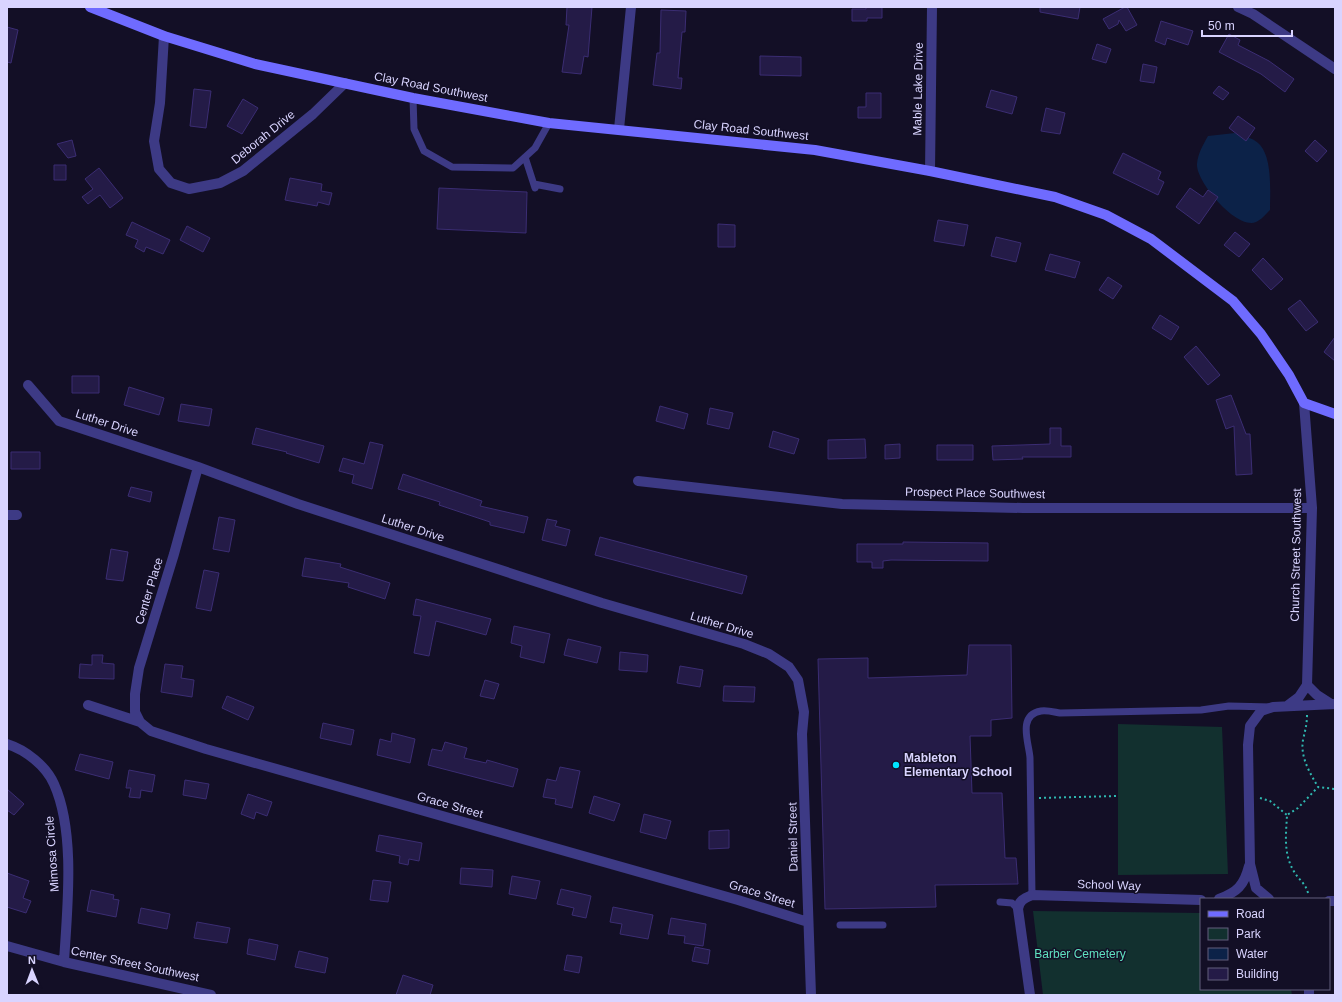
<svg xmlns="http://www.w3.org/2000/svg" width="1342" height="1002" font-family="Arial,sans-serif">
<style>
.green{fill:#12302f}
.water{fill:#0c2248}
.building{fill:#241b47;stroke:#3b2d73}
.lines{fill:none;stroke-linecap:round;stroke-linejoin:round}
.path{stroke:#2fb8b0;stroke-width:2;stroke-dasharray:2 3;stroke-linecap:butt}
.lane{stroke:#3d3a85;stroke-width:7}
.street{stroke:#3d3a85;stroke-width:10}
.secondary{stroke:#6f6bff;stroke-width:10}
.poi-dot{fill:#00e5ff;stroke:#130f26;stroke-width:1.5}
.labels{text-anchor:middle;dominant-baseline:central;stroke-width:3;stroke-linejoin:round;paint-order:stroke}
.street-label{font-size:12px;fill:#d9d4ff;stroke:#130f26}
.poi-label{font-size:12px;font-weight:bold;fill:#d9d4ff;stroke:#130f26;text-anchor:start}
.park-label{font-size:12px;fill:#5fe0c0;stroke:#130f26}
</style>
<rect width="100%" height="100%" fill="#130f26"/>
<!-- green -->
<path class="green" d="M1118,724l104,3 6,147 -110,1z
M1033,911l168,2v76h90l1,6h-249z"/>
<!-- water -->
<path class="water" d="M1235,133c6,2 18,5 23,10 15,13 12,49 12,67 -4,4 -9,10 -14,12 -19,8 -60,-40 -59,-58 1,-11 6,-19 11,-28z"/>
<!-- building -->
<path class="building" d="M567,7h25l-4,50 -4,-1 -3,18 -19,-2 7,-47h-3z
M866,7h16v11h-15v3h-15v-12h14z
M1040,7h40l-2,12 -38,-7z
M1125,7h2l10,18 -11,6 -7,-11 -1,4 -9,5 -6,-10z
M661,10l25,1 -1,21h-3l-4,46h4l-1,11 -28,-4 4,-32h3z
M1161,21l32,10 -5,14 -21,-7 -2,7 -10,-4z
M7,27l11,3 -7,33 -4,-1z
M1229,34l11,6 -2,5 31,16 25,18 -9,13 -24,-18 -42,-22z
M1097,44l14,5 -5,14 -14,-4z
M760,56l41,1v19l-41,-1z
M1143,64l14,3 -3,16 -14,-2z
M1219,86l10,7 -6,7 -10,-7z
M194,89l17,2 -5,37 -16,-2z
M991,90l26,7 -5,17 -26,-7z
M866,93h15v25h-23v-11h8z
M243,99l15,9 -16,26 -15,-8z
M1046,108l19,5 -5,21 -19,-3z
M1238,116l17,12 -9,13 -17,-13z
M72,140l4,16 -8,2 -11,-14z
M1315,140l12,11 -10,11 -12,-11z
M1123,153l38,19 -3,7 6,3 -6,13 -45,-22z
M54,165h12v15h-12z
M99,168l24,30 -13,10 -10,-13 -12,9 -6,-7 11,-8 -8,-10z
M290,178l32,6 -1,7 11,2 -3,12 -11,-3 -1,4 -32,-6z
M439,188l88,4 -1,41 -89,-4z
M1190,188l13,9 5,-7 10,7 -19,27 -23,-17z
M938,220l30,5 -4,21 -30,-5z
M132,222l38,18 -7,14 -17,-7 -2,5 -9,-5 3,-7 -12,-5z
M718,224l17,1v22h-17z
M187,226l23,12 -7,14 -23,-12z
M1235,232l15,12 -11,13 -15,-12z
M996,237l25,6 -5,19 -25,-6z
M1050,254l30,8 -5,16 -30,-8z
M1263,258l20,21 -12,11 -19,-20z
M1108,277l14,9 -9,13 -14,-9z
M1300,300l18,22 -12,9 -18,-22z
M1160,315l19,12 -8,13 -19,-12z
M1335,337v24l-11,-9z
M1196,346l24,29 -12,10 -24,-28z
M72,376h27v17h-27z
M129,387l35,11 -5,17 -35,-10z
M1231,395l15,39h4l2,40 -16,1 -2,-49 -8,3 -10,-29z
M181,404l31,5 -3,17 -31,-5z
M660,406l28,8 -4,15 -28,-8z
M710,408l23,5 -4,16 -22,-5z
M256,428l68,18 -5,17 -33,-10 1,-1 -35,-8z
M1050,428h11v18h10v11h-49l1,2 -30,1 -1,-14 58,-2z
M773,431l26,8 -5,15 -25,-7z
M865,439l1,19 -38,1v-19z
M370,442l13,3 -11,44 -20,-6 2,-8 -15,-4 4,-13 21,6z
M900,444v14l-15,1v-14z
M937,445h36v15h-36z
M11,452h29v17h-29z
M403,474l79,27 -2,5 48,11 -4,16 -34,-8v-3l-51,-17 1,-3 -42,-13z
M131,487l21,5 -2,10 -22,-6z
M219,517l16,3 -6,32 -16,-3z
M547,519l10,2 -2,5 15,4 -4,16 -24,-6z
M600,537l147,39 -5,18 -147,-39z
M903,542l85,1v18l-97,-1 -8,1v7h-11v-6h-15v-18h46z
M111,549l17,3 -5,29 -17,-2z
M305,558l36,6 -1,3 50,16 -5,16 -37,-12 1,-4 -47,-7z
M204,570l15,3 -8,38 -15,-3z
M416,599l75,20 -5,16 -50,-14 -7,35 -15,-3 7,-37 -8,-1z
M514,626l36,8 -6,29 -24,-6 2,-11 -11,-3z
M568,639l33,8 -4,16 -33,-8z
M969,645h42l1,73 -21,2v16h-21l2,57h30l3,65h11l2,26 -83,1 1,22 -111,2 -7,-250 50,-1v20l99,-3z
M620,652l28,3 -1,17 -28,-2z
M92,655h11l-1,8 12,1v15l-35,-1 1,-14 12,1z
M165,664l18,2 -2,12 13,2 -2,17 -31,-5z
M680,666l23,4 -3,17 -23,-4z
M485,680l14,4 -5,15 -14,-3z
M724,686l31,1 -1,15 -31,-1z
M227,696l27,11 -6,13 -26,-12z
M323,723l31,7 -3,15 -31,-7z
M392,733l23,6 -5,24 -33,-8 3,-16 11,3z
M445,742l22,6 -3,10 22,5 1,-3 31,9 -5,18 -85,-22 4,-16 10,2z
M80,754l33,8 -4,17 -34,-9z
M560,767l20,4 -8,37 -17,-4 1,-5 -13,-2 4,-18 9,2z
M129,770l26,5 -3,17 -11,-2 -1,8 -11,-1 2,-9h-5z
M185,780l24,4 -3,15 -23,-4z
M7,789l17,15 -10,11 -7,-5z
M248,794l24,8 -5,14 -11,-4 -2,7 -13,-5z
M594,796l26,8 -6,17 -25,-8z
M644,814l27,7 -5,18 -26,-7z
M729,830v18l-20,1v-18z
M379,835l43,8 -3,18 -10,-2 -1,6 -9,-2 1,-7 -24,-5z
M461,868l32,2 -1,17 -32,-3z
M7,873l22,8 -6,17 8,3 -5,12 -19,-6z
M512,876l28,5 -4,18 -27,-5z
M373,880l18,2 -3,20 -18,-2z
M561,889l30,7 -5,22 -14,-3 2,-7 -17,-4z
M91,890l23,5 -1,4 6,1 -3,17 -29,-6z
M613,907l40,8 -5,24 -28,-5 2,-10 -12,-2z
M141,908l29,6 -3,15 -29,-6z
M671,918l35,6 -3,22 -19,-3 1,-7 -17,-2z
M197,922l33,6 -3,15 -33,-5z
M249,939l29,6 -3,15 -28,-6z
M695,947l15,3 -2,14 -16,-3z
M299,951l29,7 -3,15 -30,-6z
M567,955l15,2 -3,16 -15,-3z
M403,975l30,10 -3,10h-34z"/>
<g class="lines">
<!-- path -->
<path class="path" d="M1307,715c0,9 -2,16 -4,25 -3,17 7,33 15,47
M1039,798l79,-2
M1260,798l10,3 17,14
M1308,893c-2,-9 -9,-13 -13,-20 -12,-18 -9,-38 -8,-58l11,-7 20,-21 17,2"/>
<!-- lane -->
<path class="lane" d="M413,98l1,31 10,22 28,16 61,1 22,-20 14,-25
M525,157l10,31
M534,184l26,5
M1032,895l-2,-137c-1,-15 -13,-43 11,-47 6,-1 13,1 19,2l141,-3 28,-4 42,1
M1000,902l12,1 6,6
M840,925h43"/>
<!-- street -->
<path class="street" d="M1238,7l15,7 82,55
M164,36l-4,67 -6,38 5,28 12,14 18,6 31,-6 23,-12 70,-57 32,-31
M619,129l12,-122
M930,171l2,-164
M28,385l31,36 139,46 100,37 304,99 142,41 25,10 20,13 9,13 6,32 -2,22 9,261
M638,481l204,23 181,4h289
M7,515h10
M1307,685l10,10 14,9
M88,705l52,17 11,9 55,18 532,151 70,22
M1287,706l12,-9 8,-12 5,-177 -8,-105
M140,722l-5,-10v-18l4,-26 35,-114 24,-87
M7,744c19,6 39,22 47,40 22,49 13,126 10,178
M1219,899c18,-7 25,-13 30,-33
M1269,899l-13,-11 -6,-24 -2,-119 2,-19 11,-15 12,-4 62,-3
M1329,901h6
M7,946l57,16 147,33
M1309,989v6
M1030,995l-12,-86c1,-9 7,-11 14,-14l169,5"/>
<!-- secondary -->
<path class="secondary" d="M90,7l74,29 91,28 158,34 136,25 266,27 115,21 125,26 51,18 45,24 82,62 28,33 28,41 15,28 31,11"/>
</g>
<!-- markers -->
<circle class="poi-dot" cx="896" cy="765" r="4"/>
<g class="labels">
<!-- street labels -->
<g class="street-label">
<text transform="translate(431 87) rotate(11)">Clay Road Southwest</text>
<text transform="translate(918 89) rotate(-89)">Mable Lake Drive</text>
<text transform="translate(751 130) rotate(6)">Clay Road Southwest</text>
<text transform="translate(263 137) rotate(-39)">Deborah Drive</text>
<text transform="translate(107 423) rotate(18)">Luther Drive</text>
<text transform="translate(975 493) rotate(1)">Prospect Place Southwest</text>
<text transform="translate(413 528) rotate(18)">Luther Drive</text>
<text transform="translate(1296 555) rotate(-89)">Church Street Southwest</text>
<text transform="translate(149 591) rotate(-73)">Center Place</text>
<text transform="translate(722 625) rotate(17)">Luther Drive</text>
<text transform="translate(450 805) rotate(16)">Grace Street</text>
<text transform="translate(793 837) rotate(-91)">Daniel Street</text>
<text transform="translate(52 854) rotate(-94)">Mimosa Circle</text>
<text transform="translate(1109 885) rotate(2)">School Way</text>
<text transform="translate(762 894) rotate(17)">Grace Street</text>
<text transform="translate(135 964) rotate(12)">Center Street Southwest</text>
</g>
<!-- poi labels -->
<g class="poi-label">
<text x="904" y="758">Mableton<tspan x="904" dy="14">Elementary School</tspan></text>
</g>
<!-- park labels -->
<g class="park-label">
<text x="1080" y="954">Barber Cemetery</text>
</g>
</g>
<!-- border -->
<rect width="1342" height="1002" fill="none" stroke="#d9d4ff" stroke-width="16"/>
<!-- legend -->
<rect x="1200" y="898" width="130" height="92" fill="#130f26" stroke="#625e7d"/>
<rect x="1208" y="911" width="20" height="6" fill="#6f6bff" stroke="#625e7d"/>
<text x="1236" y="918" font-size="12" fill="#d9d4ff">Road</text>
<rect x="1208" y="928" width="20" height="12" fill="#12302f" stroke="#625e7d"/>
<text x="1236" y="938" font-size="12" fill="#d9d4ff">Park</text>
<rect x="1208" y="948" width="20" height="12" fill="#0c2248" stroke="#625e7d"/>
<text x="1236" y="958" font-size="12" fill="#d9d4ff">Water</text>
<rect x="1208" y="968" width="20" height="12" fill="#241b47" stroke="#625e7d"/>
<text x="1236" y="978" font-size="12" fill="#d9d4ff">Building</text>
<!-- north arrow -->
<g transform="translate(32 970) rotate(359)" stroke="#130f26" stroke-width="3" paint-order="stroke">
<path d="M0-3L7 15L0 10L-7 15Z" fill="#d9d4ff"/>
<text y="-6" font-size="11" font-weight="bold" text-anchor="middle" fill="#d9d4ff">N</text>
</g>
<!-- scale -->
<path d="M1202 30v6h90v-6" fill="none" stroke="#d9d4ff" stroke-width="2"/>
<text x="1208" y="30" font-size="12" fill="#d9d4ff" stroke="#130f26" stroke-width="3" paint-order="stroke">50 m</text>
</svg>
